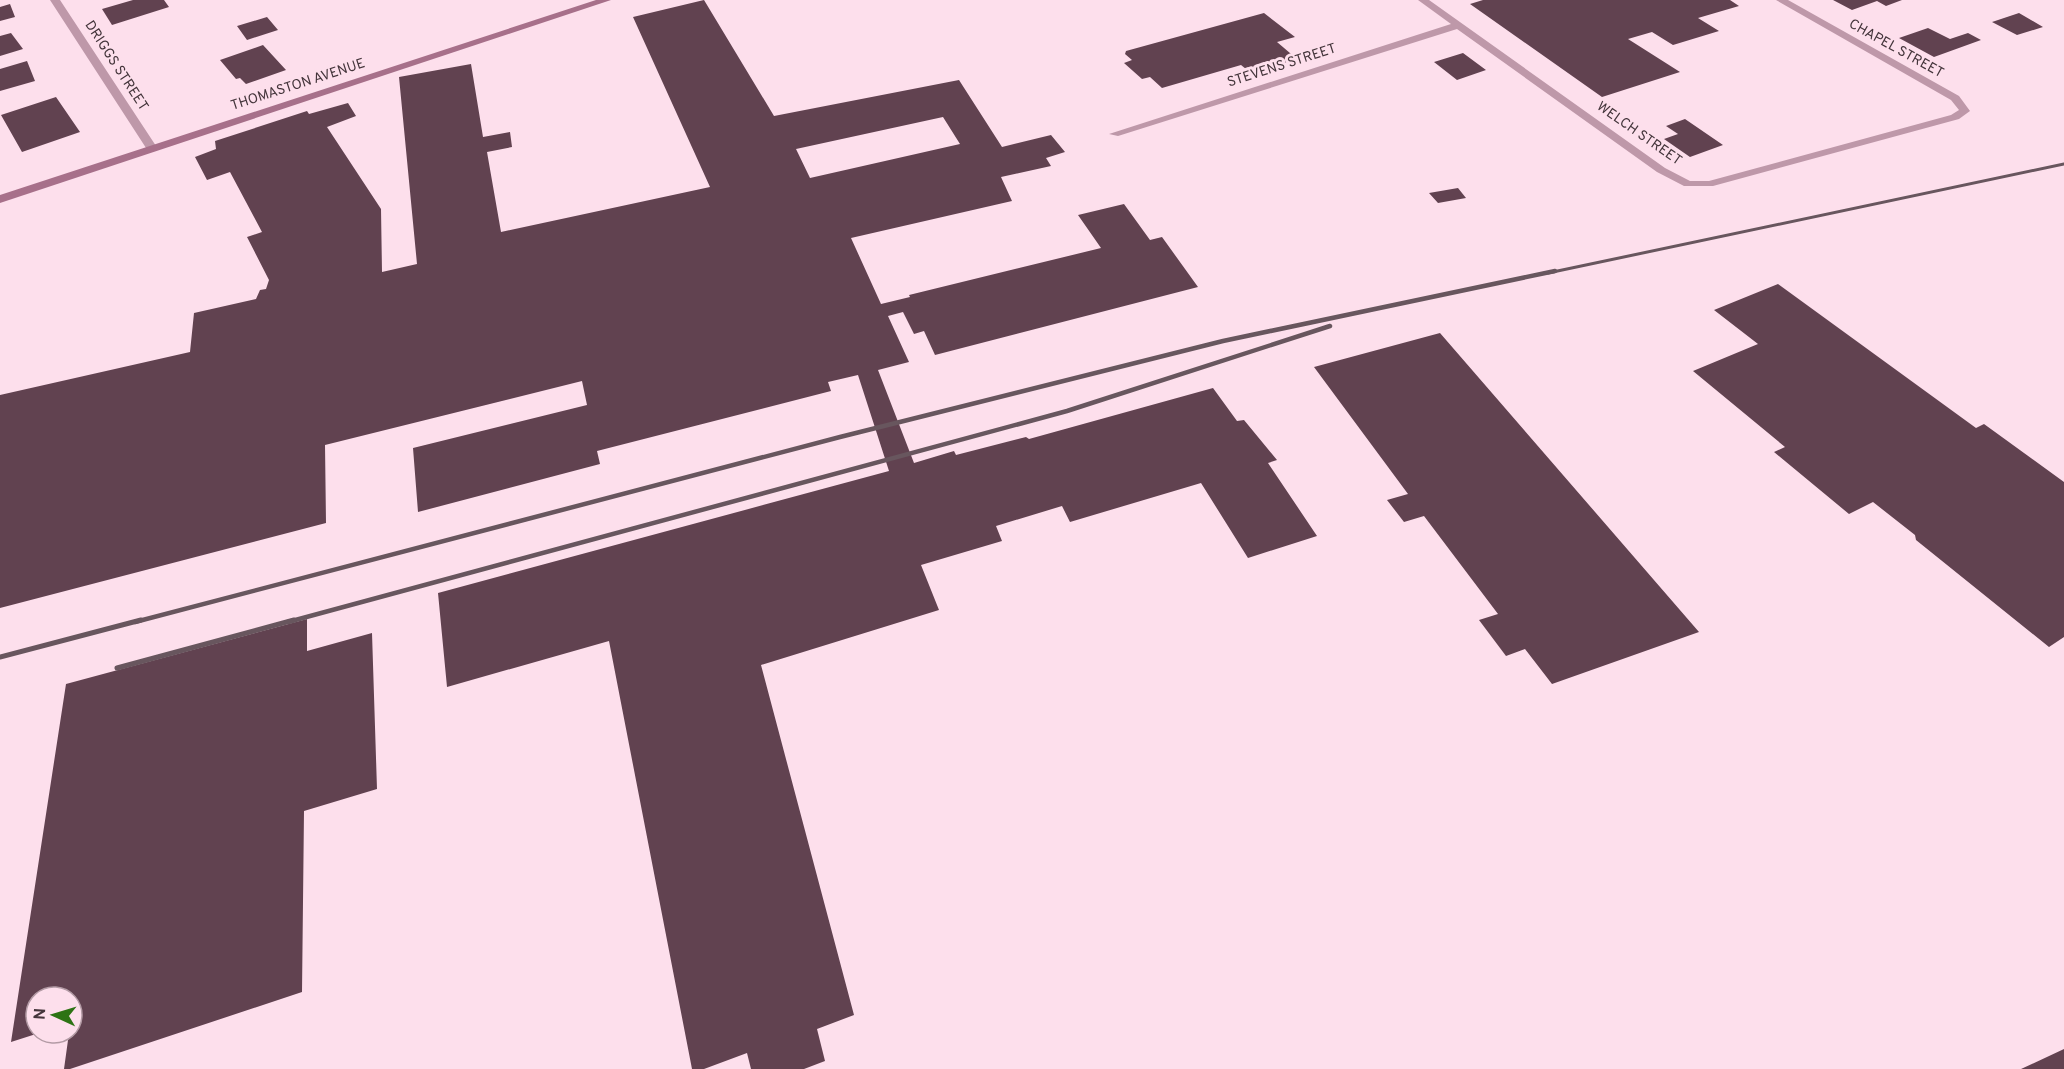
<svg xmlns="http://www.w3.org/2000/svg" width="2064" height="1069" font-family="Overpass,sans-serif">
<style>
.building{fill:#614250;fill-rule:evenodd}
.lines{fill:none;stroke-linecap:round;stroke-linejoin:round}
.street{fill:#be98a9;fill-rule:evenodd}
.secondary{fill:#a7708a;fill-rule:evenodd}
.rail-far2{stroke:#68565e;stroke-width:3}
.rail-far1{stroke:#68565e;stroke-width:4.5}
.rail{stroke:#68565e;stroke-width:5}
.labels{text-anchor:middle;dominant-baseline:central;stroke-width:6;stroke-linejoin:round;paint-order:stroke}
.far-street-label{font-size:14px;fill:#44353b;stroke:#fddfec}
</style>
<rect width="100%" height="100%" fill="#fddfec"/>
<!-- building -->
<path class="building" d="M133,0h31l5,7 -57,18 -10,-16z
M704,0l70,116 185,-36 43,67 49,-12 14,17 -19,6 5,8 -50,11 11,24 -161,37 30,66 29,-7 -1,-2 192,-47 -23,-33 46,-11 26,36 12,-3 36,50 -263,68 -11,-24 -10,3 -11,-22 -15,4 21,46 -31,8 36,93 40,-12 2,4 70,-18 3,2 184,-51 24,33 7,-1 33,40 -9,3 49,73 -69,22 -47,-75 -131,39 -8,-16 -66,20 6,15 -81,24 18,45 -178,55 93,350 -37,14 8,32 -21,8h-53l-4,-16 -43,16h-12l-83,-428 -162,46 -9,-94 451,-122 -31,-96 -30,7 3,9 -234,60 3,13 -182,48 -5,-64 174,-43 -5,-24 -257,64 1,78 -326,85v-213l190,-43 4,-39 62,-14 4,-9 6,-1 3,-9 -22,-43 15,-5 -32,-60 -23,8 -12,-23 21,-8 -1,-8 92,-30 2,3 39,-11 8,13 -29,11 54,82 1,63 35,-8 -18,-187 72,-13 12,73 27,-5 2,15 -25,5 14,80 209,-45 -77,-170zM943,117l17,27 -150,34 -14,-29z
M1483,0h247l9,6 -41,12 21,13 -46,14 -21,-13 -24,7 52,33 -78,25 -132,-93z
M1833,0h69l-16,6 -9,-5 -25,9z
M10,4l5,13 -15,4v-14z
M1264,13l31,24 -18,5 20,17 -46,14 -10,-8 -79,23 -12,-11 -8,2 -18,-16 8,-3 -7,-6 1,-3z
M2019,13l24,14 -26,8 -25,-13z
M267,17l11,13 -31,10 -10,-14z
M1928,28l22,11 18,-6 13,7 -47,17 -35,-19z
M11,33l12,16 -23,7v-20z
M263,45l23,25 -40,14 -6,-6 -4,1 -16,-19z
M1463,53l23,17 -29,10 -23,-18z
M27,61l8,20 -35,10v-22z
M56,97l24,35 -58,20 -21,-37z
M1685,119l38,26 -33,12 -26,-18 14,-5 -12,-8z
M1458,188l8,10 -28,5 -9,-10z
M1778,284l198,144 8,-4 80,58v155l-15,10 -133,-107 -1,-5 -42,-33 -24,12 -75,-62 11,-5 -92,-76 65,-27 -44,-34z
M1440,333l259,299 -147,52 -27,-35 -19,7 -27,-36 19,-6 -74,-98 -20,6 -17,-22 21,-6 -94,-127z
M307,619v32l65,-18 5,156 -73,22 -2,181 -232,77h-6l5,-36h3v-36h-36v37l-25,8 55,-358z
M2064,1049v20h-43z"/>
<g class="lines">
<!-- street -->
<path class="street" d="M50,0h10l98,149 -2,2h-8z
M1418,0h11l236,168 25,13h19l242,-66 8,-5 -8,-10 -175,-100h12l171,96 11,15 -11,8 -246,67h-29l-27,-14 -200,-143 -339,107 -9,-2 342,-110z"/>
<!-- secondary -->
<path class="secondary" d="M596,0h15l-611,203v-8z"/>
<!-- rail-far2 -->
<path class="rail-far2" d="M1548,273l516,-109"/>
<!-- rail-far1 -->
<path class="rail-far1" d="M135,622l705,-185 383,-96 332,-70
M288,622l779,-211 263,-85"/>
<!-- rail -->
<path class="rail" d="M0,657l141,-37
M117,668l177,-48"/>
</g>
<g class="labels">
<!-- far-street labels -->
<g class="far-street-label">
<text transform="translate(1896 49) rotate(29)">CHAPEL STREET</text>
<text transform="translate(116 66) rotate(57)">DRIGGS STREET</text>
<text transform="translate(1282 66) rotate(-18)">STEVENS STREET</text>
<text transform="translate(298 85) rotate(-18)">THOMASTON AVENUE</text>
<text transform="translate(1639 134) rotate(35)">WELCH STREET</text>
</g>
</g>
<!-- north arrow -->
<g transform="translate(54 1015) rotate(274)"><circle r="28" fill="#fddfec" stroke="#b39ba5" stroke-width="1.5"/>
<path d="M0-4.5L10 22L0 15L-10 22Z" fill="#2d7314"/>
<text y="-9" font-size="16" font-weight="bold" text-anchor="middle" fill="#44353b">N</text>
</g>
</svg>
